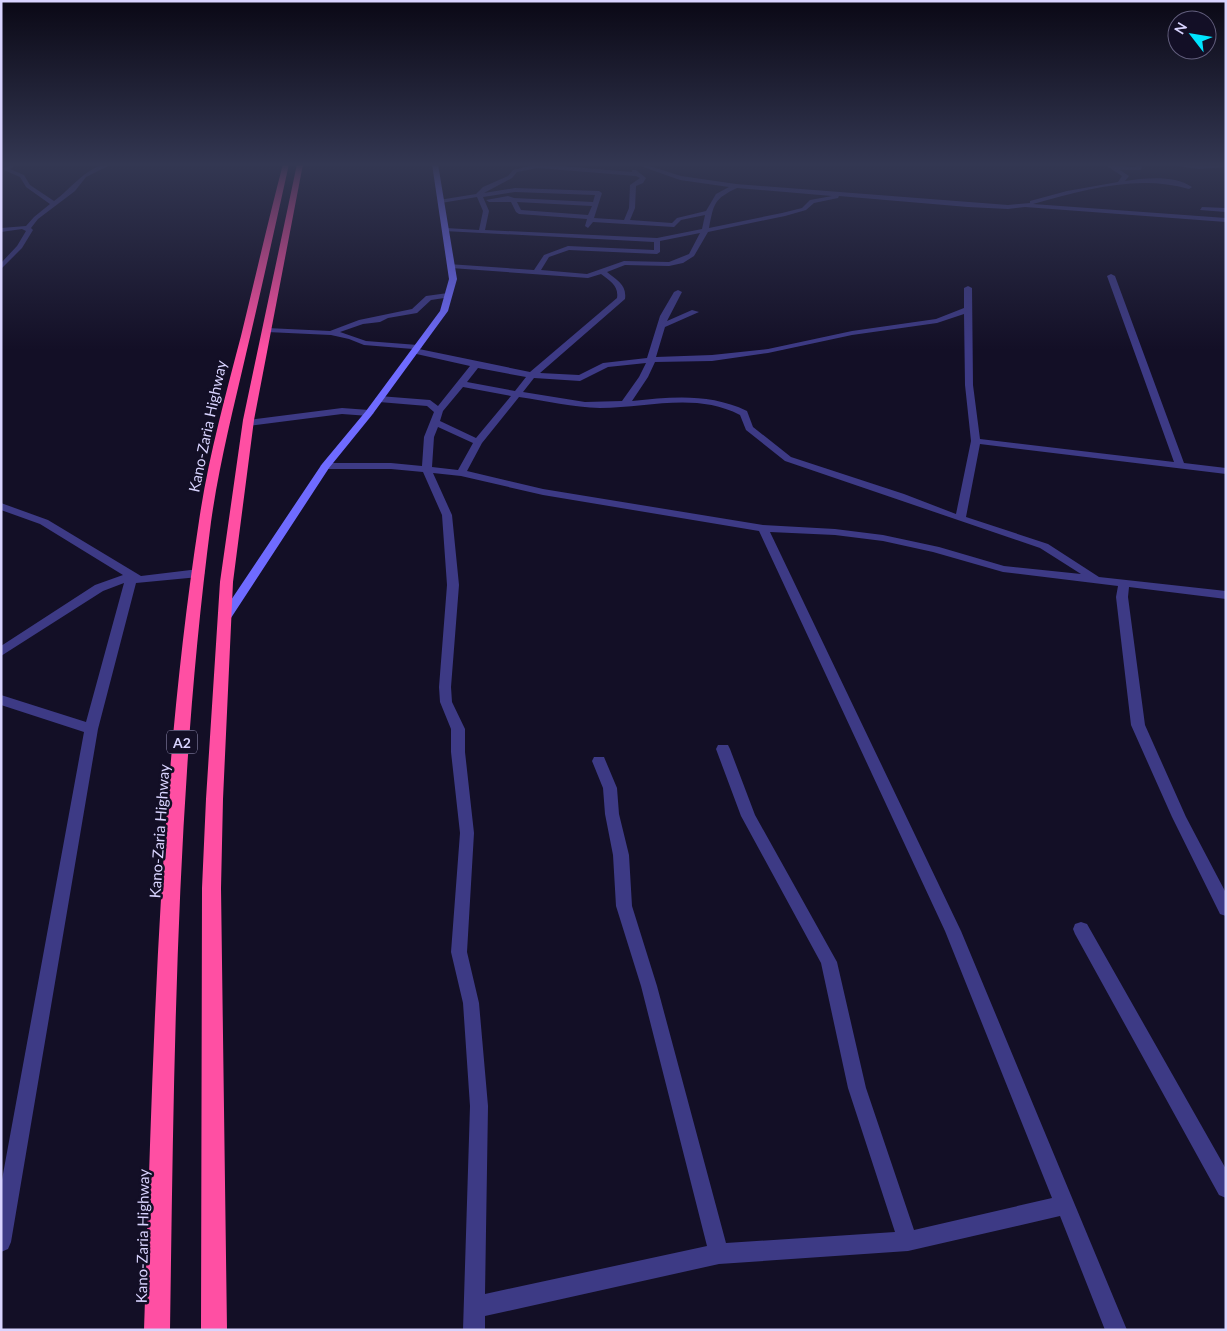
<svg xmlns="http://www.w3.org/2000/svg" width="1227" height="1331" font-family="Lato,sans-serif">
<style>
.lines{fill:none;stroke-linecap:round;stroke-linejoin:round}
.street{fill:#3d3a85;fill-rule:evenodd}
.secondary{fill:#6f6bff;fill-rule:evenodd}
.highway{fill:#ff4fa3;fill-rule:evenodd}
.labels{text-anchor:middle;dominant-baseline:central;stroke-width:5;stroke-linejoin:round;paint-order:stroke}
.shield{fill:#130f26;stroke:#9e99be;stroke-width:1}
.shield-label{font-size:14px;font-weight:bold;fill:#d9d4ff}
.street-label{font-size:15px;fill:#d9d4ff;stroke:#130f26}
</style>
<rect width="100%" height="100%" fill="#130f26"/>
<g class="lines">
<!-- street -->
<path class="street" d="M10,164h6l-6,5 14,6 6,10 24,16c17,-12 36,-39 58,-37l-26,13 -11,14 -37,28 -7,9 2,2 -11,18 -21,21v-6l16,-17 9,-15 -4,-2 -21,3v-4l25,-2 8,-9 16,-13 -24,-17 -6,-10 -16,-7v-2z
M538,164l94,8v-2h4l10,8 -3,5 -7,3 -1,22 -5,12 42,3 5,-5 29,-7 10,-17 13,-7 -49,-7 -45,-16h8l38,12 55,8 272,21 22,-2v-2l37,-10 51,-9 4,-6 -18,-12c11,0 21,3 32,3v-3h6l-1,6h-21l9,6 -4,5c21,-3 49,-6 67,6l-3,2c-51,-15 -106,1 -156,15l193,14v4l-201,-15 -17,2 -40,-2 -129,-11 -1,2 -24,5 -8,7 -21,6 -77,16 -14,24 -11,7 -14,3 -44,-1 -18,7c10,8 20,13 18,27l-85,74 39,2 24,-12 44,-5 13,-42 14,-24 4,-2 4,2 -15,29 25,-11 7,2 -34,15 -9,30 56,-2 56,-6 84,-18 84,-12 28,-11v-20l4,-2 4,2 1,97 7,54 194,23 -67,-186 4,-2 4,2 69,187 42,5v6l-246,-30 -14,73 82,27 51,33 127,14v8l-97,-12 -1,10 17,128 41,92 40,76v23l-6,-2 -48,-97 -41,-92 -15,-128 2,-11 -115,-14 -70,-20 -50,-11 -48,-6 -65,-3 191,399 166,399h-22l-45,-114 -152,35 -189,13 -234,52v14h-22l7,-224 -7,-103 -12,-51 9,-119 -9,-81v-23l-11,-27 -1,-15 8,-102 -5,-70 -19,-43 -32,-3h-66l-5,-3 5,-3h66l31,3 2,-29 10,-25 -7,-6 -48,-4 -4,-3 4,-3 51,4 8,6 32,-40 -58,-13 1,-4 -49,-4 -15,-6 -18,-4 -64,-3 -4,-2 4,-2 63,3 29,-11 53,-11 14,-13 22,-3 4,2 -1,2 -20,3 -14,13 -29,5 -8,4 -17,2 -23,8 26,9 52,4 4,2 -3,2 111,23 87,-74c2,-12 -7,-17 -16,-24l-13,4 -137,-10h-3v-4l86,6 10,-15 24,-9 86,4v-8l-210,-11v-2l2,-1 33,2 4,-19 -6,-14 -36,6 -2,-3 37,-6 7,-7 25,-11 5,-6zM538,168l98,8 4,2 -10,7 -1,23 -5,12 -30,-2 8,-25 -3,-2 -84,-3 -31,5 28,-15 5,-6zM737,188l95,8 -22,4 -8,8 -20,5 -73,15c5,-25 5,-29 28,-40zM515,192l80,3 -2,7 -79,-4 -6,-2 -22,4 3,2h22l5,10 3,2 68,5 -2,7 3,2 5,-6 81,5 7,-7 24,-5 -3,14 -45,9 -172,-8 4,-19 -6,-14zM517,202l75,4 -4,9 -67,-5zM700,233l-11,21 -20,8 -45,-1 -37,13 -46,-4 8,-13 20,-7 88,4 3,-2v-11zM964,314l1,71 6,56 -15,73 -52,-20 -113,-37 -38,-30 -6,-16c-38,-18 -75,-14 -115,-10l16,-24 7,-15 57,-1 56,-8 84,-18 85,-12zM646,363l-7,14 -17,24 -37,1 -62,-10 11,-14 46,3 28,-14zM478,368l48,9 -11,14 -48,-9zM463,387l48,9 -35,42 -36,-17 3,-10zM519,397c27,4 54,10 81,11 48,0 95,-16 140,7l6,15 39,31 255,87 41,26 -77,-8 -65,-19 -56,-12 -48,-6 -72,-4 -220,-36 -76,-18 15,-28zM438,427l35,16 -15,27 -26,-3 2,-30zM433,473l28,3 82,19 216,36 186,400 107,267 -138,32 -48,-142 -29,-126 -82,-147 -25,-66 -2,-4h-10l-2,4 25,67 80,147 27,125 47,144 -169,11 -69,-257 -25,-80 -3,-51 -10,-41 -2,-26 -13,-31h-10l-2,4 11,27 2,26 8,41 3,51 25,80 66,260 -222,48 3,-188 -9,-103 -12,-51 7,-119 -9,-81v-23l-13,-27 -1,-15 8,-102 -7,-70z
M1164,164h62v3l-27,2z
M1202,207l24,1v4l-26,-2z
M342,408l27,2 5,3 -5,3 -27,-2 -94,12 -5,-3 5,-3z
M1,503l47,17 93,56 58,-7 6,4 -6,4 -63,6 -38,146 -87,513 -3,7 -7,3v-67l83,-453 -83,-27v-10l85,27 38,-139 -21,8 -102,65v-10l94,-61 28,-10 -83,-51 -39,-14z
M1081,922l6,2 139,245v29l-7,-3 -144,-261 -2,-5 2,-5z"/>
<!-- secondary -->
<path class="secondary" d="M432,164h6l19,115 -9,32 -76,104 -43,53 -100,153h-8l-2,-3 2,-3 101,-151 44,-53 74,-100 9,-32z"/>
<!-- highway -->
<path class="highway" d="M283,164h6c-14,63 -28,127 -43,190 -13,56 -27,111 -35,168 -35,267 -37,538 -41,808h-26c9,-270 14,-542 55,-809 9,-62 26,-124 42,-185 14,-57 27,-115 42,-172z
M297,164h6l-49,256 -21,162 -10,217 -2,89 6,442h-26l1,-442 4,-89 14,-217 23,-162z"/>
</g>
<!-- sky -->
<linearGradient id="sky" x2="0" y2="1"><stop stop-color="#0a0815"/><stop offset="0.47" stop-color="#333752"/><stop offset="1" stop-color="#333752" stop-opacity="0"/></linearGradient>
<rect width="1227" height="350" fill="url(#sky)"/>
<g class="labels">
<!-- shield labels -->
<rect class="shield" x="167" y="730.5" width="30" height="23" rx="4"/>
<g class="shield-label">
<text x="182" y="742">A2</text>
</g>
<!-- street labels -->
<g class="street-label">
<text transform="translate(207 426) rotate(-78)">Kano-Zaria Highway</text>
<text transform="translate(159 831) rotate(-86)">Kano-Zaria Highway</text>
<text transform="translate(142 1236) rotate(-89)">Kano-Zaria Highway</text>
</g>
</g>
<!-- border -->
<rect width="1227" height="1331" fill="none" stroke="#d9d4ff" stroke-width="5"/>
<!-- north arrow -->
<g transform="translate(1192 35) rotate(301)"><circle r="24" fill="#130f26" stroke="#625e7d"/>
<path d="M0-4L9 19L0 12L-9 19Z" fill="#00e5ff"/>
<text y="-8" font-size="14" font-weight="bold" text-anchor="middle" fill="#d9d4ff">N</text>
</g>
</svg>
